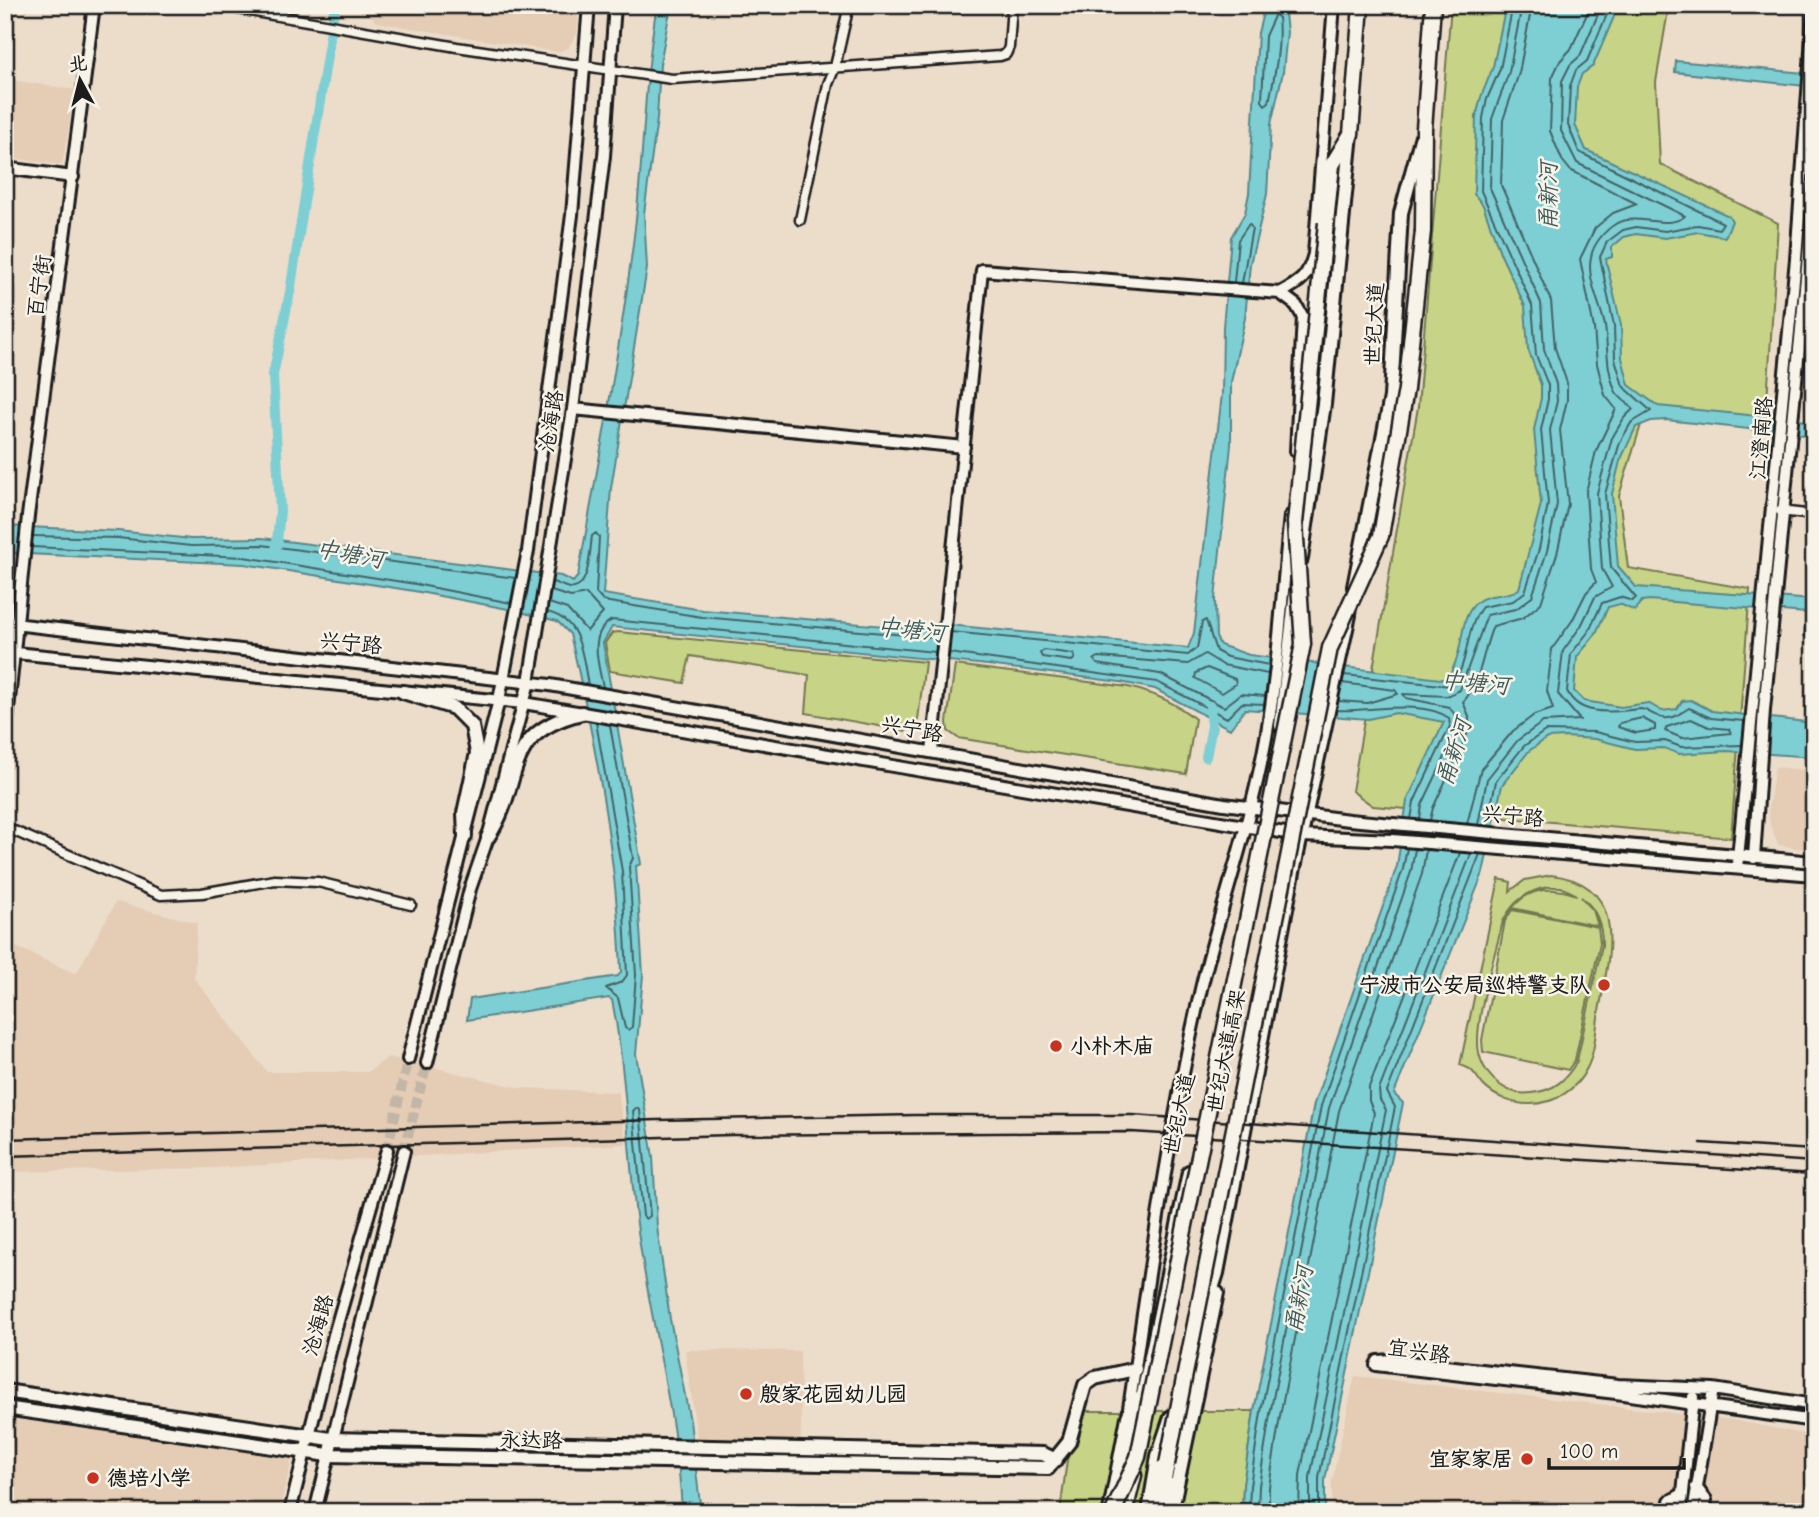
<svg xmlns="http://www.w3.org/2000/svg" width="1819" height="1517" font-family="'Comic Neue','LXGW WenKai TC',sans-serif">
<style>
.built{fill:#e4ccb5}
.green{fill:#c7d386;stroke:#727851;stroke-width:2;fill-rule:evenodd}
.water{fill:#7ecfd4;stroke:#57878a;stroke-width:2}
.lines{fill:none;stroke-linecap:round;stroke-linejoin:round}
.shore{stroke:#436466;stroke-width:2}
.canal{stroke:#7ecfd4;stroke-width:10}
.secondary-tunnel{stroke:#c2b6a7;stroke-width:10;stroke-dasharray:10 5;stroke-linecap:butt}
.street-casing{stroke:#1c1c1c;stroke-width:13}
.secondary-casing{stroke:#1c1c1c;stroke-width:16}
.primary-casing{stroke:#1c1c1c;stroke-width:18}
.highway-casing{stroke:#1c1c1c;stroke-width:19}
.street{stroke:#f7f3e8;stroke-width:8}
.secondary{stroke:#f7f3e8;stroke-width:10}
.primary{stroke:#f7f3e8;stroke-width:12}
.highway{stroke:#f7f3e8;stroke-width:14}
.rail{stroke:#1c1c1c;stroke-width:2.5}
.highway-bridge-casing{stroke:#1c1c1c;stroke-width:19;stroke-linecap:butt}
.highway-bridge{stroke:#f7f3e8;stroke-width:14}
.poi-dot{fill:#c8321e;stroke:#f7f3e8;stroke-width:2.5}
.labels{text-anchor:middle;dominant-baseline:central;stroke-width:5;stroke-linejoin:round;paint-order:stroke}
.street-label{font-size:21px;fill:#1c1c1c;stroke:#f7f3e8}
.poi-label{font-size:21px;font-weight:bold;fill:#1c1c1c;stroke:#f7f3e8;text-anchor:start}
.water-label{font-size:23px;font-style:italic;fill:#3e5b5c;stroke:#f7f3e8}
</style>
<rect width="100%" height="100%" fill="#ecdcca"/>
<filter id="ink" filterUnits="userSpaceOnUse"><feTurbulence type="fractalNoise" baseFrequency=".0143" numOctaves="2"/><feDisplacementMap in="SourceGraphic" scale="14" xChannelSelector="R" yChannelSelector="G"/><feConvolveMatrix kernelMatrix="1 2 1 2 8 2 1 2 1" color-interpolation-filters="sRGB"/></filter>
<g filter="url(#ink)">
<!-- built -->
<path class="built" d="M370,5h209l-2,28 -9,15 -10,4 -172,-28 -11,-3 -6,-9z
M5,79l70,11 -13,75 -57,-8z
M1775,767l39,4v80l-35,-6 -8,-17 -3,-17z
M116,902l81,21 -3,55 73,94h101l21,-15 131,31 98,4 8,52 -415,24 -206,4v-230l71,32z
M685,1350l115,1 1,89 -104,-3z
M1355,1376l377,44 82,16v76h-482v-31z
M5,1418l182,25 105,16 -13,53h-274z"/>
<!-- green -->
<path class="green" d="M1451,5h218l-13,77 4,82 118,59 -12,195 -122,-3 -25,81 9,72 122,21 -19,249 -358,-32 -21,-15 66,-384z
M618,632l307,30 -7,58 -12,11 -100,-18 3,-38 -119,-19 -6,27 -74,-12 -5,-28 7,-10z
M955,665l173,22c26,6 47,15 67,32l-9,55 -228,-36 -10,-7 -1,-9z
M1551,875c80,9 58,82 48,136 -3,17 -4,42 -12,57 -10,21 -32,36 -56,36 -16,1 -37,-7 -48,-19 -9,-11 -9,-16 -23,-20l39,-186 12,3 -1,9 15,-11zM1548,887h13l16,8c-25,-9 -47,-8 -65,13l86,18 -5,-16 -12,-13c16,12 21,28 21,48l-25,116c-11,19 -23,30 -46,32 -28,4 -52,-22 -53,-49 -1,-33 17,-89 25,-123 10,-19 23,-30 45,-34z
M1512,910l86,17 2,16 -25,117 -7,10 -85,-18 -1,-12 23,-119z
M1084,1411h170l-11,74 -1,27h-182l7,-52z"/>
<!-- water -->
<path class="water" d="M657,5h14l-11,59 -3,55 -13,94 3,55 -36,220 -8,106 100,16 226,20 10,-6 249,24 6,-15 28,-239 1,-67 8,-90 14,-24 4,-20 9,-160 7,-28h19l3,27 -4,40 -12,52 -4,70 -17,70 -5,54 -14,64v63l-16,154 1,38 4,8 29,10 199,25c3,-8 8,-17 10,-26 5,-16 4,-40 19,-52 12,-10 29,-4 42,-13l22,-85 -7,-74 7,-32v-13l-13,-36 -3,-43 -24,-51 -18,-50 -9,-11 2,-77 5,-20 12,-30 13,-62h113l-26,61 -11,8 -5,13 -2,38 11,25 143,66 3,5 -7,16 -27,-5 -33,6 -29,-4 -12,3 -12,10v10l-6,2 1,6 14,60 1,33 7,27 29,21 150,15 6,-18 -1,33 -147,-16 -15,1 -15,6 -16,34 -8,33 6,72 18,21 178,13v37l-10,-1 2,-23 -157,-13 -7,1 -7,10 -15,-7 -12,3 -13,28 -18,22 -3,34 10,10 37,6 27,-4 14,8 15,-2 5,-8 9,-1 21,11 102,12v34l-87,-6 -48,3 -15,-6 -29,1 -40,-10 -30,-2 -18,1 -18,13 -27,34 -19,88 -89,221 9,9 -78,377v32h-83l1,-27 11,-74 60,-307 83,-238 10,-65 37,-79 -48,-9 -28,6 -123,-10 -15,20 -75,-40 -35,-7 -132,-17 -376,-38 -9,16 38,221 -5,2 7,109 -7,79 17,103 4,70 13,92 20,102 11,91h-19c-4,-92 -30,-183 -43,-274 -12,-79 -11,-159 -27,-238l-3,-2 -142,22 3,-21 148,-23 3,-4c-4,-114 -25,-227 -51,-338l-13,-13 -49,-12 -94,-18 -170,-27 -239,-11v-27l113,5 73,8 71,-1 299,38 12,6 5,-6c21,-116 43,-231 57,-348 9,-74 9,-149 22,-223z
M1676,61l138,13v13l-139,-15z"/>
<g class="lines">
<!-- shore -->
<path class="shore" d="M1611,5l-24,56 -11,9 -6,16 -2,39 11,27 144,71 -4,6 -21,-4 -33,6 -29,-4 -13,3 -16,12 -7,15 14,69 1,33 8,27 28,25 -20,12 -11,19 -15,52 6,74 25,30 -4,3 -12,-4 -18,6 -13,28 -18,23 -4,37c13,28 49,20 73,18 6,0 10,4 15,6 14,8 24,-1 34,-7l22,10 33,3
M1275,14l3,3c3,29 -3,57 -9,85l-4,3 -3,-4 3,-65z
M1234,282l4,-42 11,-16 3,4 -10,55
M33,536l85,2 73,8 71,-1 254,33
M32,547l212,10 171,27 96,19
M552,582c7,1 16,8 22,6 16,-3 16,-40 18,-52l4,-3 3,4 -3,56 7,8 99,16 226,20 9,-4
M549,603l18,6 20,22 16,-18 -17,-19 -15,3 -20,-6
M547,612c35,8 35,43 41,73
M951,632l237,23 9,-7 5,-26 4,-2 10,31 11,6 42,8
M1044,650l29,4 2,4 -3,3 -30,-4 -2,-4z
M949,653l208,29 70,36 15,-15 22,1
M1207,668l28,11 1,5 -14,9 -27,-15 1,-5z
M1344,675l107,11c19,-22 13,-56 31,-79l31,-6 12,-9 14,-43 9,-45 -7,-74 7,-31v-14l-12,-30 -4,-50 -51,-114 2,-73 4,-19 13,-30 13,-64
M603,687c-4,-21 -16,-54 9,-67l323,32
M1265,696l-24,-2 -17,13 -64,-33 -63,-10 -3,-4 4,-3 90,7 17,-10 18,11 45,9
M1338,701l29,2 31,-9 -3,-4 -53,-7
M1336,710c32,2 86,-11 113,8l1,8 -36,76 -3,17
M1642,718l13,7v5l-19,3 -18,-6 2,-4z
M1691,719l18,8 20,2 2,4 -49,5 -17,-7 2,-4z
M596,722l26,149 5,104 -5,7 -16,6 12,10 7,30 3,2 4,-3 4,-52 -7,-108 4,-9 -23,-133
M1420,819l2,-14 36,-75 1,-10 -10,-13 -43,-9 -3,-4 44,2 13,-6 27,-75 29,-6 16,-12 15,-46 10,-47 -7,-74 7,-29 -1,-17 -12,-35 -3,-46 -51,-115 2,-69 17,-47 13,-67
M1430,820l3,-12 36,-78v-14l-6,-14c19,-22 19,-50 30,-76l30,-8 18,-15 16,-49 11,-50 -8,-74 7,-30v-17l-12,-35 -4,-47 -50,-116 2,-65 16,-47 13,-68
M1467,824l14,-55 32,-38 21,-16 19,-6 -6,-18 5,-42 20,-28 14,-28 10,-11 -5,-13 -5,-77 10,-41 20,-42 -11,-14 -8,-31 -3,-36 -14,-69 15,-31 18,-15 24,-9 -67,-34 -8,-10 -12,-29 2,-53 8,-17 11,-12 20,-44
M1478,825l9,-46 31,-39 25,-18 37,-2 -22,-26 5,-43 18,-25 14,-29 17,-10 -10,-18 -5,-76 15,-55 12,-20 9,-9c-5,-7 -15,-11 -18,-19 -9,-21 -7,-42 -10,-64 -4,-21 -19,-48 -14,-69 2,-13 14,-27 26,-34 21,-11 50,8 68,-7l-108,-53 -16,-32 1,-50 8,-16 10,-9 22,-51
M1487,825l9,-44 28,-35 21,-15 50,1 40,10 30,-1 16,6 61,-2
M636,1108l4,2 10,106 -4,3 -3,-3 -10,-105z
M1249,1512l1,-26 11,-74 60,-306 82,-237 4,-21
M1258,1512l1,-26 11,-72 59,-306 82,-236 4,-23
M1269,1512v-25l11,-71 59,-305 83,-237 4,-24
M1299,1512l1,-37 74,-362 -5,-12v-14l91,-234
M1310,1512v-35l76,-367 -6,-10 -1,-10 92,-236
M1319,1512v-34l76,-371 -8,-15 93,-238"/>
<!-- canal -->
<path class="canal" d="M276,552l4,-41 -7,-136 17,-83 45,-287
M1206,757l6,-31 -2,-20"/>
<!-- secondary-tunnel -->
<path class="secondary-tunnel" d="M387,1150l21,-91
M404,1151l23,-88"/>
<defs>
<path id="street" d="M215,5l242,42 215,32 328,-23 6,-2 3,-7 3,-42
M800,220l28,-136 7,-17 14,-62
M1780,511l34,4
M5,827l156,68 41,-2 73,-13 43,2 93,23"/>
<path id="secondary" d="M5,168l68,9
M1280,293l16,12 7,12 -7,134
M573,409l391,38
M5,623l545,62 674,119 125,16 465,42
M5,652l519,51 779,133 89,4 422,35
M5,739l23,-223 66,-511
M932,752l50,-482 298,23c21,-11 28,-16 34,-39l20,-249
M1754,858l10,-148 50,-515
M1737,868l59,-609 18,-249
M408,1059l91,-359 29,-149 44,-336 17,-210
M427,1063l43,-174 18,-52 41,-155 44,-273 31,-253 11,-151
M1814,1405l-101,-16 -95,-4 -227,-25 -13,1 -2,4 240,28 198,28
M1129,1408c21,-140 40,-280 72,-419 20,-84 50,-166 65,-251 13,-73 16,-148 24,-222
M1696,1487l10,13 -2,12
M290,1512l44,-177 53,-185
M315,1512l89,-361
M1669,1512l1,-11 13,-7
M1681,1512l12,-115
M1693,1512l20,-123"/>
<path id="primary" d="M1301,559l23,-155 27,-270
M1354,587l37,-190 10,-184 20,-74
M403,692l51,16 18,18 5,27 -13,60 1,23
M1281,726l15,-135
M488,837c37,-56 11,-104 94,-124
M1199,1330l18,-57 76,-401 56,-257
M5,1391l326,48 712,15 13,6
M5,1408l323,47 720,13 21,-26 16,-57 10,-7 40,-9
M1126,1477l63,-305
M1172,1508l45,-215
M1110,1511l18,-94 7,-18
M1149,1512l9,-56 13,-39"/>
<path id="highway" d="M1326,223l6,-58 19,-31 10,-129
M1423,231l1,-102 9,-124
M1168,1485l2,27
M1125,1512l9,-37
M1157,1512l10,-48"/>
</defs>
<!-- street casing -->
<use href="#street" class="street-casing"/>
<!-- secondary casing -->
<use href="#secondary" class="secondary-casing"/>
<!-- primary casing -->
<use href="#primary" class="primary-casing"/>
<!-- highway casing -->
<use href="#highway" class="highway-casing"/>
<!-- street -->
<use href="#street" class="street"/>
<!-- secondary -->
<use href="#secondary" class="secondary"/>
<!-- primary -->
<use href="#primary" class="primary"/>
<!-- highway -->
<use href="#highway" class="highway"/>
<!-- rail -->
<path class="rail" d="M5,1139l652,-19 258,-5h218l681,47
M1701,1143l113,7
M5,1156l726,-21 400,-3 683,42"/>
<defs>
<path id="highway-bridge" d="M1167,1464l163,-816 51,-112 25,-147 17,-158
M1113,1512l25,-55 165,-813 -8,-121 31,-300"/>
</defs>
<!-- highway-bridge casing -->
<use href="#highway-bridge" class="highway-bridge-casing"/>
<!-- highway-bridge -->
<use href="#highway-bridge" class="highway-bridge"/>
</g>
</g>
<!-- markers -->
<g class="poi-dot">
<circle cx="1604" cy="985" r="7"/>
<circle cx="1056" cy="1046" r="7"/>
<circle cx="746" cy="1394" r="7"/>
<circle cx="1527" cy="1459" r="7"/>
<circle cx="93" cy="1478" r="7"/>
</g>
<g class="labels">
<!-- street labels -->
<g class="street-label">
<text transform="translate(39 286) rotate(-82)">百宁街</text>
<text transform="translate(1374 324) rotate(-87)">世纪大道</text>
<text transform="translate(551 421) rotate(-81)">沧海路</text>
<text transform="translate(1761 438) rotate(-85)">江澄南路</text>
<text transform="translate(351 643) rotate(6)">兴宁路</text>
<text transform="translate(912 729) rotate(10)">兴宁路</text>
<text transform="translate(1513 816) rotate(5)">兴宁路</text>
<text transform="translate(1226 1051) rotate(-79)">世纪大道高架</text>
<text transform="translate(1179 1114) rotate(-78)">世纪大道</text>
<text transform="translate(318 1325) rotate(-74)">沧海路</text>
<text transform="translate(1419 1351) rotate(8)">宜兴路</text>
<text transform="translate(531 1440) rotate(1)">永达路</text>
</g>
<!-- poi labels -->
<g class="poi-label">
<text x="1590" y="985" text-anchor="end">宁波市公安局巡特警支队</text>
<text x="1070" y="1046">小朴木庙</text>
<text x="760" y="1394">殷家花园幼儿园</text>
<text x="1513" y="1459" text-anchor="end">宜家家居</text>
<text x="107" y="1478">德培小学</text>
</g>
<!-- water labels -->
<g class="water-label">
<text transform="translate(1548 196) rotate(-90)">甬新河</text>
<text transform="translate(350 554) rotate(10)">中塘河</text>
<text transform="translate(911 630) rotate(6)">中塘河</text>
<text transform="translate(1475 683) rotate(5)">中塘河</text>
<text transform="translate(1454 752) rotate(-73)">甬新河</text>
<text transform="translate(1299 1299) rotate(-80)">甬新河</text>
</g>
</g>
<!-- margin -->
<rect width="1819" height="1517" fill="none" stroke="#f7f3e8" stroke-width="28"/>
<rect x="14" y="14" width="1791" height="1489" fill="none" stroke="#1c1c1c" stroke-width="2.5" filter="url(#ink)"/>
<!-- north arrow -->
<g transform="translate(80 80) rotate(353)" stroke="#f7f3e8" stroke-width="5" paint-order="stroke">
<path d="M0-5L12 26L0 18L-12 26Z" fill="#1c1c1c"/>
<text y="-10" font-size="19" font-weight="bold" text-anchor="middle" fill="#1c1c1c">北</text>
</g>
<!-- scale -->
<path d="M1549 1458v10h135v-10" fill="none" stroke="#1c1c1c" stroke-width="3.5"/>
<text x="1560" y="1458" font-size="21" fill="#1c1c1c" stroke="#f7f3e8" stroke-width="5" paint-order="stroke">100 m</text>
</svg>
